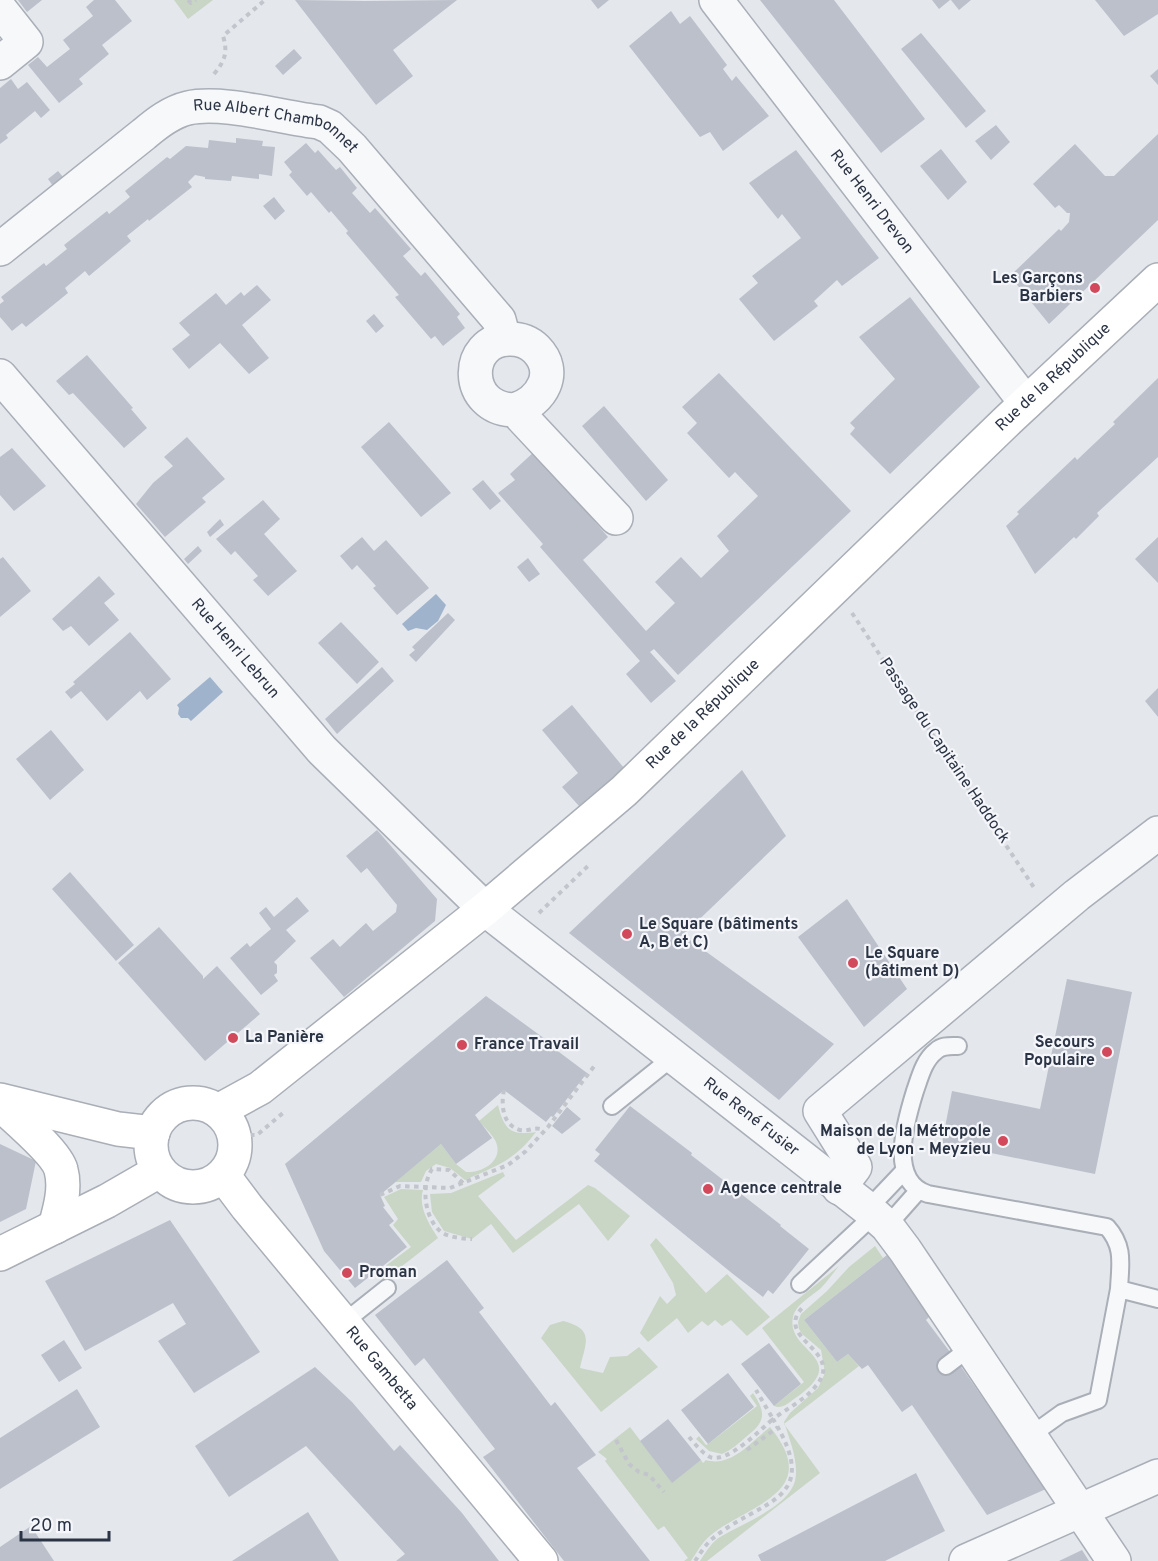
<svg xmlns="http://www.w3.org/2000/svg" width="1158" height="1561" font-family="Overpass,sans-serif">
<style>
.green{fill:#c9d6c5}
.water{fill:#9fb4cc}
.building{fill:#bbc0ca}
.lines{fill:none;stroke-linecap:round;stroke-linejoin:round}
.lane-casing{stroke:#a9aeb7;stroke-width:20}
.street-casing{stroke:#a9aeb7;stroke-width:36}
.secondary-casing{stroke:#a9aeb7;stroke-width:36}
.path{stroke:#c2c5cb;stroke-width:4;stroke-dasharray:4.5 4.5;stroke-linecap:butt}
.lane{stroke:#f7f8fa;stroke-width:16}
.street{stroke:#f7f8fa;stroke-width:33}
.secondary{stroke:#fff;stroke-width:33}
.poi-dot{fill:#d1495b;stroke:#f4f6f9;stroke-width:2}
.labels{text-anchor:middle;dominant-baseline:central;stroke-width:4.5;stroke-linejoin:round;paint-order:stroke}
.street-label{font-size:16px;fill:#2b3445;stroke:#f4f6f9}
.poi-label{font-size:16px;font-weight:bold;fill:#2b3445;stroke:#f4f6f9;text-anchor:start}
</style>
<rect width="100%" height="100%" fill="#e4e7ec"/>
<!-- green -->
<path class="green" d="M174,0h39l-25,19z
M498,1105c6,24 12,31 38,27 -22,29 -40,34 -71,48l-15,-12 -14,-4 -10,7 -5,11h-26l46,-38 15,20 10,8c18,1 39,-13 29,-32 -4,-7 -11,-13 -16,-19z
M503,1172l2,4 -27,20 38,44 72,-55 7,3 35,28 -22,25 -29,-37 -66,49 -22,-29 -19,15 -28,-8 -12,-19 -2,-18 21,-1z
M401,1189l22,1c-5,17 6,34 15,48l-55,43 -7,-8 35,-26 -18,-22 5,-6 -14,-22z
M656,1238l50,55 21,-19 43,43 -23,19 -16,-16 -9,6 -7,-6 -7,6 -6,-5 -14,12 -11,-15 -29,24 -8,-9 20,-37 7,8 9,-9 -3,-12 -23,-38z
M875,1246l8,12 -79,62 33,42 11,-8 11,12 -75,58 36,49 -113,88h-7c5,-8 10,-16 17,-22 21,-14 71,-31 78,-58 4,-19 -5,-40 -11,-59l6,-9 28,-25 7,-15 -4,-23 -19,-16 -3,-5 -1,-7 3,-8 26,-23 22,-24z
M839,1266c-6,7 -11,15 -18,22 -9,8 -25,16 -28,29 -8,36 62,40 1,82 -7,5 -12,10 -20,7l30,-24 -42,-54z
M563,1321c33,8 22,23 17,47l23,5 7,-16 17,-1 12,-9 19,20 -57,45 -60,-74 9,-13z
M753,1393c14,21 12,29 -7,44 -8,7 -15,13 -24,17l-13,-3 -13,-12 3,-3 7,9 2,-1 49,-38 -7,-10z
M630,1427l42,55 29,-22 2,3 3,-3c25,8 46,-19 64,-33 54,66 -21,77 -59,108 -9,7 -14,17 -20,26h-7l4,-3 -24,-32 -6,4 -53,-69 2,-2 -9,-7z"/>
<!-- water -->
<path class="water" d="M436,594l10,11 -8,16 -11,9 -11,-2 -8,3 -6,-7z
M210,677l13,15 -32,29 -3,-3h-7l-3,-4 1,-6 -2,-3z"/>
<!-- building -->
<path class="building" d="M18,0h24l-15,12z
M94,0h21l17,21 -30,24 7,9 -30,25 4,5 -24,19 -31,-38 10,-8 9,10 23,-18 -7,-9 30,-24 -7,-9z
M295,0l70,1 92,-1 -64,50 20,26 -37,29z
M591,0h18l-11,9z
M760,0h74l91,119 -44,34z
M932,0h18l-11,9z
M951,0h20l-12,10z
M1095,0h63v14l-34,22z
M671,11l9,13 10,-8 37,49 -4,4 9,12 4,-5 33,40 -46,35 -13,-19 -10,5 -71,-91z
M921,33l65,78 -20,17 -65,-79z
M294,49l8,9 -19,17 -8,-9z
M1158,69v16l-8,-9z
M11,79l7,10 9,-7 23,28 -9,8 -6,-7 -29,24 2,3 -8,6v-56z
M996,125l14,17 -19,18 -16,-19z
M1158,134v86l-109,104 -39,-48 49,-47 2,2 8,-9 1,-9h-3l-8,-8 -4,3 -22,-24 42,-40 30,32h9z
M236,138l27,3 -1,5 13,1 -3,29 -13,-2v5l-27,-3 -1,5 -26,-2v-2l-10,-2 -7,7 4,5 -43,34 -1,-2 -21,17 4,5 -42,35 -4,-5 -20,17 3,5 -42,34 -4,-4 -10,8 -12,-14v-13l4,-3 -3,-4 43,-34 2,3 21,-17 -3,-4 43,-34 2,3 21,-17 -5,-6 42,-34 3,2 16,-13 22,2 1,-8 27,3z
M306,143l9,10 3,-3 18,20 4,-3 17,21 -5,5 18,20 5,-5 36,41 -8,7 18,20 4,-4 35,42 -3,3 8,11 -22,18 -8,-10 -4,3 -36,-42 4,-2 -53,-62 2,-2 -17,-20 -2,2 -18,-21 -4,4 -18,-21 3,-3 -8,-10z
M941,149l26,33 -19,18 -28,-34z
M796,150l83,108 -37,28 -5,-6 -23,21 4,5 -44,35 -35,-42 19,-16 -6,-7 49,-38 -19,-24 -4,5 -29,-36z
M58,171l5,6 -10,9 -5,-7z
M274,197l11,14 -10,9 -12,-14z
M257,285l14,15 -29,25 27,33 -20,16 -29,-31 -31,26 -17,-20 18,-14 -11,-12 37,-30 10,12 15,-13 3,4z
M910,297l70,90 -90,87 -40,-40 5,-6 -5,-5 45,-44 -36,-42z
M374,314l10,12 -8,7 -10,-12z
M87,355l46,53 -2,1 16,19 -23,20 -51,-55 -4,2 -13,-14z
M719,373l132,138 -173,164 -24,-26 -4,3 26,29 -25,22 -25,-29 14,-13 -100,-114 3,-3 -45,-51 17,-13 -5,-6 25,-23 73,86 -25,23 63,71 29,-28 -20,-21 26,-25 20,21 28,-27 -12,-15 41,-40 -23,-24 -6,6 -42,-45 10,-10 -15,-16z
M1158,378v79l-61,56 2,3 -23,23 -2,-2 -39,37 -29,-48 13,-12 -2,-2 58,-55 2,3 38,-36 -2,-2z
M604,406l64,74 -22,21 -64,-75z
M389,422l62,71 -30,24 -60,-70z
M187,437l38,42 -23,19 4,4 -41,35 -29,-33 17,-21 20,-17 -9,-9z
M12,448l34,38 -32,25 -14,-16v-38z
M483,480l18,21 -11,9 -18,-21z
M263,500l17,19 -16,15 33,37 -29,25 -15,-16 5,-4 -23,-25 -4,4 -15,-16z
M220,519l4,6 -14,12 -3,-5z
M362,537l12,14 12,-11 43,48 -32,27 -24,-27 3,-2 -19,-21 -5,5 -12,-14z
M1158,537v46l-23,-24z
M198,546l4,5 -14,13 -4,-5z
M3,557l28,34 -31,26v-58z
M528,558l12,16 -11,8 -12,-15z
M99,576l16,18 -11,9 15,17 -30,26 -18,-20 -8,5 -11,-12z
M448,613l7,7 -39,42 -7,-7 6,-5 -3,-3z
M341,622l38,40 -22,22 -39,-41z
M130,632l41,47 -24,21 -7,-9 -33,30 -26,-30 -10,8 -6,-7 10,-8 -2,-2z
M382,667l12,14 -57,53 -12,-15z
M1158,688v29l-13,-16z
M572,705l52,63 -45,38 -17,-19 16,-14 -36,-43z
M51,730l33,40 -34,30 -34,-41z
M742,770l44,66 -103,99 151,109 -55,56 -210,-167z
M377,830l60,69 -2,22 -91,76 -34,-39 23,-19 7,8 26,-24 7,8 23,-19 1,-7 -30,-37 -6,5 -15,-17z
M70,872l64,73 -18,16 -64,-72z
M297,897l12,14 -23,19 10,11 -22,21 3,3v8l-3,2 4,6 -17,14 -31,-37 17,-15 3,4 21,-18 -12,-16 7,-6 8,10z
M847,899l60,90 -43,38 -66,-90z
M159,927l44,49v3l14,-13 43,48 -55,47 -87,-98z
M1067,979l65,13 -37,182 -153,-31 10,-52 88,18z
M486,996l70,51 -1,2 32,24 -34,44 -2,-1 -5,6 -42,-32 -29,25 17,23 -36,26 -15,-20 -61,51 5,11 -2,1 11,14 -5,4 18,22 -52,41 -31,-37 -39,-87z
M630,1106l62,47 -1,2 90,70 -1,1 29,23 -36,45 -5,-4 -5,7 -30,-23 -139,-113 6,-7 -5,-4z
M567,1107l14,12 -19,15 -10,-8z
M0,1144l36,17 -10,48 -26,13z
M170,1220l90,132 -66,41 -36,-52 28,-17 -13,-21 -88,48 -40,-70z
M887,1255l43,61 -4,4 36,48 84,121 -59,26 -75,-110 -10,7 -34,-47 -6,4 -14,-15 -11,8 -33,-42z
M447,1260l37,48 -5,4 72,94 4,-4 41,53 -19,13 73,93h-86l-81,-104 12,-8 -71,-91 -9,8 -40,-51z
M64,1340l18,28 -23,14 -18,-27z
M769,1343l32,41 -27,22 -33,-42z
M315,1367l37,35 42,49 6,-6 62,68 37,48h-103l9,-7 -99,-108 -77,51 -34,-51z
M728,1373l26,34 -46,37 -27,-34z
M77,1389l23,38 -100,62v-51z
M668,1419l33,41 -29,23 -32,-42z
M916,1473l29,58 -60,30h-124l-3,-6z
M308,1512l31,49h-107z
M31,1526l23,35h-54v-14z
M1082,1550l7,11h-30z"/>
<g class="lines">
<defs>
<path id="lane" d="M958,1046c-8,0 -16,-1 -22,5 -12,9 -16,26 -21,40 -9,29 -28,91 13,103l179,33c18,20 13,38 12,62
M612,1106l61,-49
M868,1209l37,-39
M887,1226l31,-35
M800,1284l74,-69
M343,1323l44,-35
M946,1366l25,-19
M1030,1436l32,-23 36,-13 21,-111 39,10"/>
<g id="street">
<path id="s1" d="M716,0l310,403"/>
<path d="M0,9l26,33 -26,21"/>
<path id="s2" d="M0,249l144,-115c13,-11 27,-22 44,-26 34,-8 95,10 131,14l11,5 22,21 147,172 5,19"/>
<path id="s3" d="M0,376l322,374 163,159 383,300 19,17 18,24 209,311"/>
<path d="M515,410c27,-9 44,-38 21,-61 -7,-7 -16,-10 -26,-10 -47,0 -47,71 5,71l101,108"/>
<path d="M839,1188l16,-21 -35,-56 257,-216 81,-62"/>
<path d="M966,1561l192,-85"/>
</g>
<g id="secondary">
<path d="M0,1100l118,29 35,4"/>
<circle cx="193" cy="1145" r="42"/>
<path d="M0,1104c14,13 57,49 61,66 5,18 -1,39 -6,57"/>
<path id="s4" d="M218,1111l42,-23 225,-179 139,-118 384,-371 150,-140"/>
<path id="s5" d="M223,1175l24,32 294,354"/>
<path d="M0,1254l107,-53 52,-30"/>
</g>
</defs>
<!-- lane casing -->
<use href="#lane" class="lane-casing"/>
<!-- street casing -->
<use href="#street" class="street-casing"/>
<!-- secondary casing -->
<use href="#secondary" class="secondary-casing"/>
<!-- path -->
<path class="path" d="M188,0l3,3 5,-3
M214,74c11,-13 14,-22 9,-38l42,-36
M852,613l183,276
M539,913l51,-49
M504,1090c-3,14 -2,35 16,40 8,2 15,-4 23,0
M241,1135h16l26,-22
M463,1183l-14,-13 -17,-1c-11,17 -8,48 8,62 6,6 24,8 32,8
M380,1195l20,-9 50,2 58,-23 18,-14 22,-24 47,-62
M689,1437c6,7 13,16 21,20 17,7 50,-27 63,-38l-17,-29
M616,1440l13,24 10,8 10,3 15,17
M747,1450l31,-23
M695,1561c5,-7 10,-16 17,-22 49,-41 112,-36 61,-120 12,-9 33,-20 42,-32 33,-37 -45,-48 -11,-81"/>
<!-- lane -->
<use href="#lane" class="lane"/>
<!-- street -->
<use href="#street" class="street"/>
<!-- secondary -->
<use href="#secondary" class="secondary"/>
</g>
<!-- markers -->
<g class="poi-dot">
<circle cx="1095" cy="288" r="6"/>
<circle cx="627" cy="934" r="6"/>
<circle cx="853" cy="963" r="6"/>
<circle cx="233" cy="1038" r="6"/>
<circle cx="462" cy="1045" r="6"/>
<circle cx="1107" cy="1052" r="6"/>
<circle cx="1003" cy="1141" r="6"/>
<circle cx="708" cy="1189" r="6"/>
<circle cx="347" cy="1273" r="6"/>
</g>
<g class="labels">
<!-- street labels -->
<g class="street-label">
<text stroke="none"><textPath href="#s2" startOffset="328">Rue Albert Chambonnet</textPath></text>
<text stroke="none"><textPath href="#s1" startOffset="255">Rue Henri Drevon</textPath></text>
<text stroke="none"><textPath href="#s4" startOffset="1114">Rue de la République</textPath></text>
<text stroke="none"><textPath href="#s3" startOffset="360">Rue Henri Lebrun</textPath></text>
<text stroke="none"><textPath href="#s4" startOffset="628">Rue de la République</textPath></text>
<text transform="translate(944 751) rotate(56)">Passage du Capitaine Haddock</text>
<text stroke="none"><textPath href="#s3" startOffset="1059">Rue René Fusier</textPath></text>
<text stroke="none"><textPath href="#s5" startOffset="250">Rue Gambetta</textPath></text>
</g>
<!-- poi labels -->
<g class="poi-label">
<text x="1083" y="279" text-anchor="end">Les Garçons<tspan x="1083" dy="18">Barbiers</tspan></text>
<text x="639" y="925">Le Square (bâtiments<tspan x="639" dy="18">A, B et C)</tspan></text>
<text x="865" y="954">Le Square<tspan x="865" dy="18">(bâtiment D)</tspan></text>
<text x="245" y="1038">La Panière</text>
<text x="1095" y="1043" text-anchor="end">Secours<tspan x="1095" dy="18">Populaire</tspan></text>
<text x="474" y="1045">France Travail</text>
<text x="991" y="1132" text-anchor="end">Maison de la Métropole<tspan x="991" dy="18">de Lyon - Meyzieu</tspan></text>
<text x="720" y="1189">Agence centrale</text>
<text x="359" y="1273">Proman</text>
</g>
</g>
<!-- scale -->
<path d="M21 1531v9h88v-9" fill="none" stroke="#2b3445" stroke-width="3"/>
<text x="30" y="1531" font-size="18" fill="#2b3445" stroke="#f4f6f9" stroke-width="4.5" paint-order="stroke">20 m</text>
</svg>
